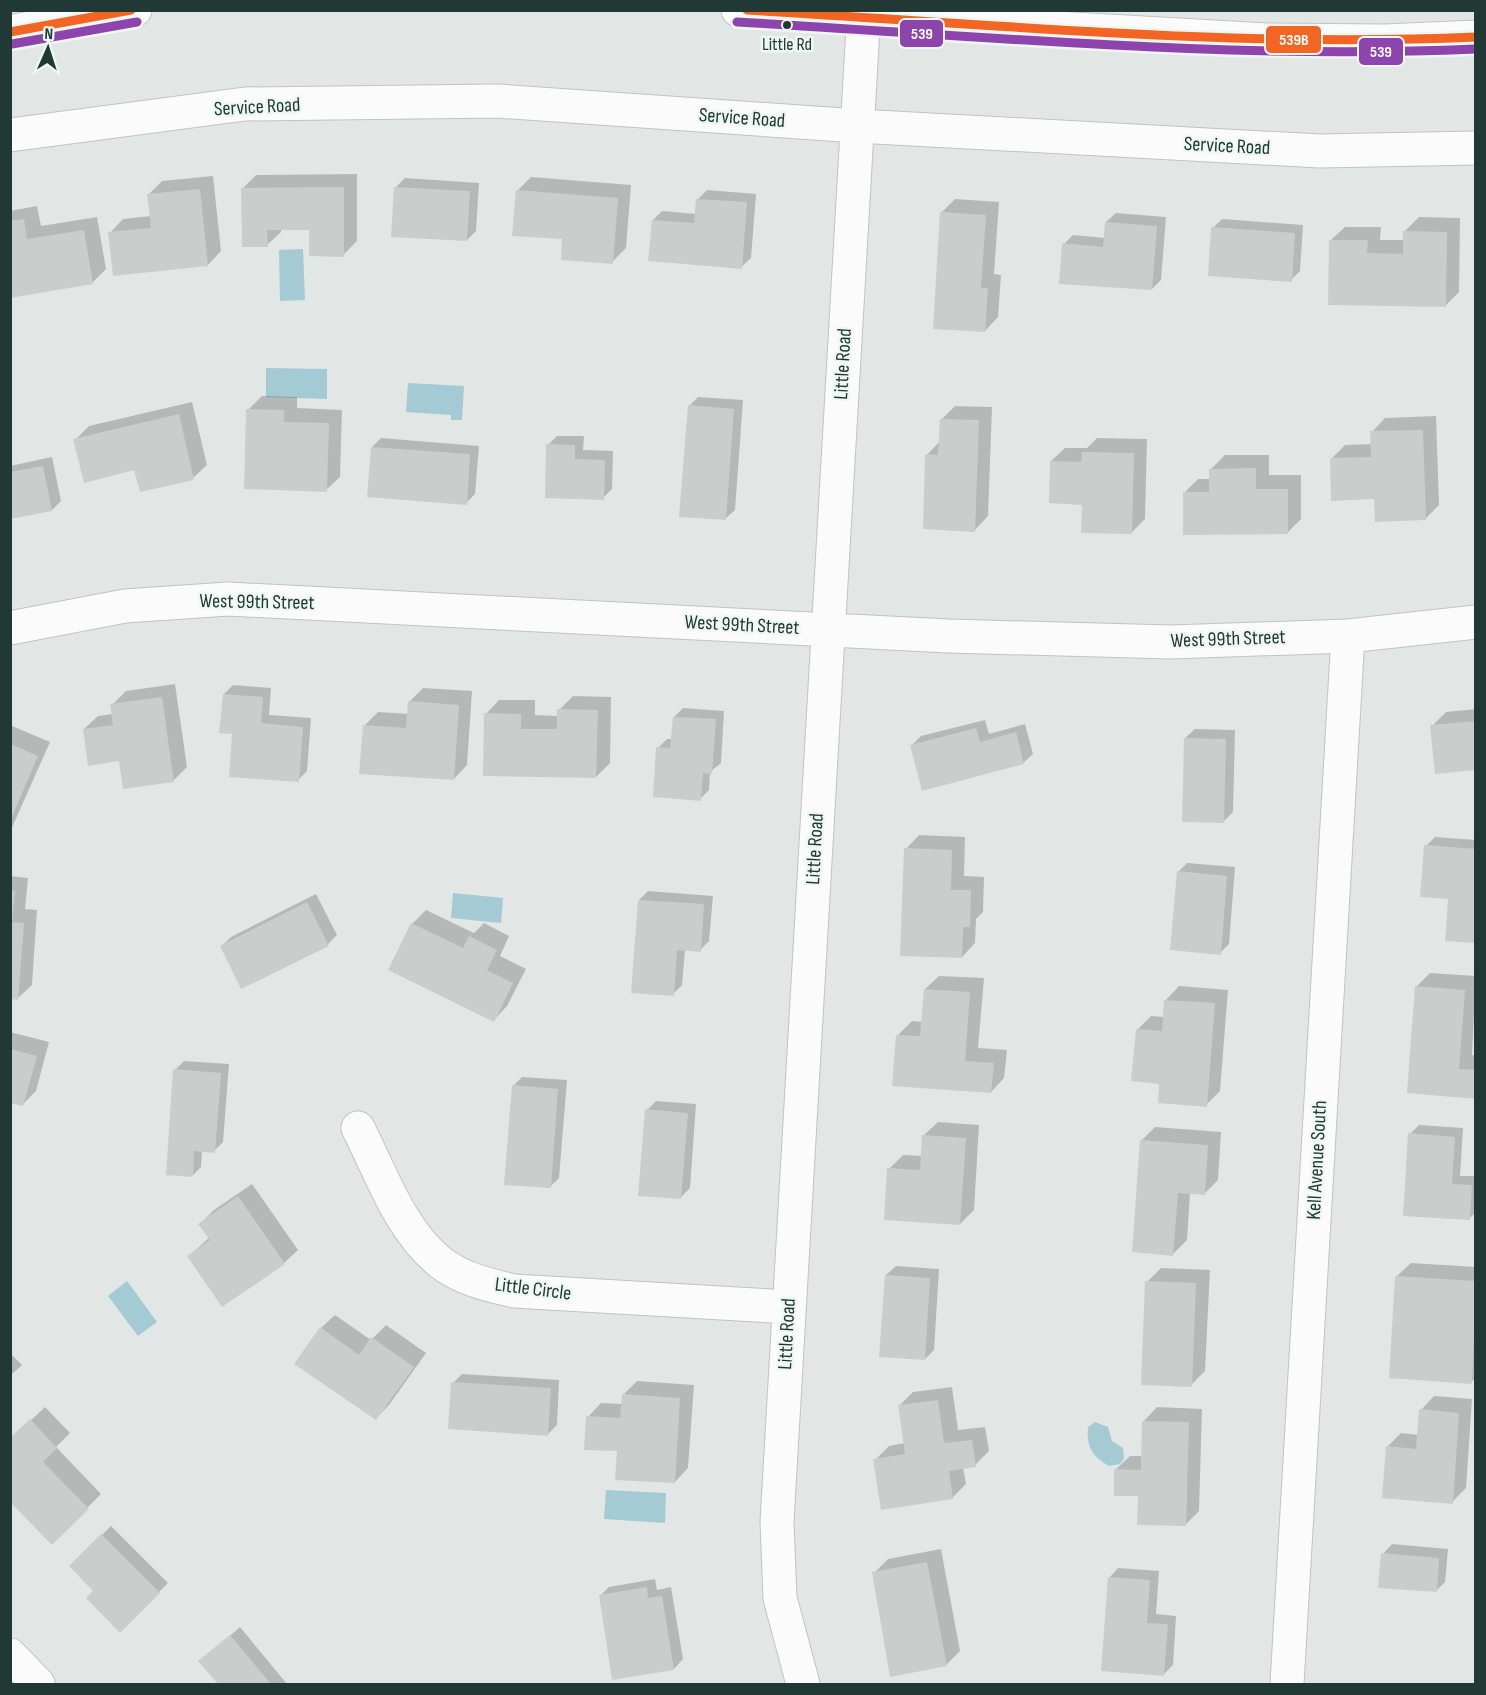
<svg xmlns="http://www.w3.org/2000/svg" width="1486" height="1695" font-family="'Sofia Sans Condensed',sans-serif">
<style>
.water{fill:#a4cad4}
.shadow{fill:#0003}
.building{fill:#c9cecc}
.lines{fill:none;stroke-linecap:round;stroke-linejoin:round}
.minor-casing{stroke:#bfc4c2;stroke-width:35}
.minor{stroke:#fbfbfb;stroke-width:33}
.bus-1-casing{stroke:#eff7f3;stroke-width:14}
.bus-2-casing{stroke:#eff7f3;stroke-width:14}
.bus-1{stroke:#f26522;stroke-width:9}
.bus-2{stroke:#8e44ad;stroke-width:9}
.bus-dot{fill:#213934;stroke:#eff7f3;stroke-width:2}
.labels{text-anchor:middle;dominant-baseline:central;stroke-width:5;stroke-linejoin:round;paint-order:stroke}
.bus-label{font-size:18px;fill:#213934;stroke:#eff7f3}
.street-label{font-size:20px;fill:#213934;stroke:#eff7f3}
.line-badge{stroke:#eff7f3;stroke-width:2}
.badge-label{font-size:16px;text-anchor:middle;font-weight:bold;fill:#fff}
</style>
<rect width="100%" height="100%" fill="#e2e7e5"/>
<!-- water -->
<path class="water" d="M303,249l2,51 -25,1 -1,-51z
M266,368l61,1v30l-61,-2z
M408,383l56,3 -2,34h-11v-5l-45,-3z
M453,893l50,5 -2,25 -50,-5z
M127,1281l30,41 -19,14 -30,-40z
M1095,1422l13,5 4,14 11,7 1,10 -4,6 -11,2c-17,-9 -23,-20 -21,-39z
M606,1490l60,3 -1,30 -61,-4z"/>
<!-- shadow -->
<path class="shadow" d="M357,174v67l-14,14 -33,-27h-29v4l-14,13 -24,-57 13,-13z
M213,176l8,75 -13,14 -98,-32 13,-14 28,-3 -3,-21 14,-14z
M531,177l100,8 -5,63 -14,14 -48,-24 -47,-47z
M405,178l74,5 -3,48 -9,9 -71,-53z
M707,190l49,4 -5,64 -10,9 -88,-47 9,-9 34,3 2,-15z
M955,199l44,3 -5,72 7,1 -3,42 -13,14 -44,-118z
M37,206l4,20 56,-9 9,52 -14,14 -82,14v-86z
M1116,213l50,4 -5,63 -9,9 -88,-45 9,-9 32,3 1,-16z
M1419,217l41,1 -1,74 -14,14 -114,-66 14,-13h36l-1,13h25v-9z
M1222,219l81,6 -3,46 -9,9 -78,-52z
M262,396l35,1v11l45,2 -2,67 -14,13 -78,-80z
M698,397l45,3 -8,110 -10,9 -36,-113z
M192,402l15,63 -14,13 -58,-9 -60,-29 14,-14z
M955,406l37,1 -4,109 -13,14 -48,-75 13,-14 1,-21z
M1436,416l3,89 -14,14 -49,-21 -45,-39 14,-14 27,-1v-12l13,-14z
M557,436h27l-1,14 30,1 -1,38 -9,9 -55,-53z
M381,438l98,8 -4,48 -9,9 -94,-56z
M1097,438l50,1 -2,80 -14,14 -47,-30 -33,-42 14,-13h22z
M1225,455h44v20h32v44l-14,14 -103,-40 14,-14h13v-10z
M52,457l9,44 -9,9 -42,8v-52z
M175,684l12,83 -14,14 -89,-52 14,-13 15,-2 -1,-9 14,-14z
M233,685l38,3 -2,27 42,3 -4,53 -9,9 -65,-47 -9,-39z
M423,688l49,3 -5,74 -13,14 -90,-53 14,-14 31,2v-12z
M573,696l38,1 -1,66 -14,14 -110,-63 13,-14h36v15l24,1v-6z
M683,708l41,3 -3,52 -11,9 -1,18 -9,9 -42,-51 9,-9h5l2,-22z
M1476,709v60l-44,-43 14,-14z
M985,720l4,14 36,-10 8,30 -10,9 -111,-18 9,-9z
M10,725l40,17 -40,90z
M1195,729l40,1 -2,82 -9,9 -39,-83z
M919,835l46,2 -1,39 20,1 -1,35 -7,7 -1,24 -13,14 -56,-108z
M1435,837l41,3v101l-26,-43 -24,-52z
M1187,863l48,4 -6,77 -9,9 -42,-81z
M10,876l18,2 -3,31 12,1 -5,75 -14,13h-8z
M648,891l65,5 -4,45 -9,9 -15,-1 -3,36 -9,9 -34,-94z
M316,894l21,41 -9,9 -106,2 9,-9z
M426,910l48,23 10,-10 25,13 -9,20 26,13 -19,37 -13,14 -82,-96z
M1430,973l46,3 -4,79 4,1v41l-68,-5 8,-105z
M939,976l45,2 -6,70 29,2 -3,28 -13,14 -93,-57 14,-14 11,1 2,-33z
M1179,986l49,4 -8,101 -14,14 -45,-23 -24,-52 14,-14 13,1 2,-17z
M10,1032l39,10 -13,49 -14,14 -10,-3 -2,6z
M184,1061l45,3 -6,78 -9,9 -12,-1 -1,17 -9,9 -17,-106z
M522,1077l45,3 -8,98 -9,9 -37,-101z
M656,1101l40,3 -6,84 -9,9 -34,-87z
M938,1122l41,3 -5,85 -14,14 -71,-55 14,-14 19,1 2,-21z
M1419,1125l44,3 -3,48h16v36l-7,7 -59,-85z
M1155,1127l66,5 -3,48 -14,14 -14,-1 -3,47 -14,14 -32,-113z
M252,1184l46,66 -14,13 -95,-7 21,-19 -10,-13 14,-14z
M1411,1263l65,4v111l-5,4 -74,-106z
M896,1266l43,3 -5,81 -9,9 -39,-84z
M1161,1268l49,2 -5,101 -14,14 -44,-103z
M335,1315l36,25 15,-15 40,28 -37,52 -13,13 -55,-90z
M10,1353l12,12 -12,11z
M462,1374l97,6 -2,45 -9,9 -95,-51z
M637,1381l57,4 -6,83 -13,14 -56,-32 -31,-33 13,-14 22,1v-9z
M952,1387l6,43 27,-3 4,24 -14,14 -12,2 3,17 -14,14 -77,-38 14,-14 16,-3 -5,-38 13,-13z
M1434,1396l38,3 -6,89 -14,14 -65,-55 14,-14 18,2 2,-25z
M45,1407l25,26 -14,14 45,47 -49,49 -42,-103z
M1157,1407l45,2 -3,102 -14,14 -46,-30 -23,-26 14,-13h13l1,-35z
M111,1526l57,57 -48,48 -25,-40 -24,-25z
M1392,1544l56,5 -3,33 -9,9 -53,-37z
M941,1549l19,102 -14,14 -72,-92 14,-14z
M1118,1568l41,3 -3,43 20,2 -3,49 -9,9 -55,-96z
M655,1579l2,11 14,-3 12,72 -9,10 -74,-73 9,-9z
M240,1627l47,57h-67l-19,-23z"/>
<!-- building -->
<path class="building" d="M344,187v70l-35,-1v-26h-42l1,17h-26l-1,-59z
M394,187l76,4 -3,50 -76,-4z
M200,189l8,77 -95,10 -5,-44 43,-4 -4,-34z
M516,190l102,8 -5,66 -52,-4 1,-21 -50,-3z
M696,199l51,3 -5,67 -94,-8 4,-41 42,3z
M940,212l46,3 -5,73h7l-3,44 -52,-3z
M24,219l3,20 57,-9 9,54 -83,14v-77z
M1105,222l52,4 -5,64 -93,-6 3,-41 41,4z
M1211,227l84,6 -3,49 -84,-6z
M1403,231l44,1 -1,75 -118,-2 1,-65h39l-1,13 36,1z
M688,405l46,4 -8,111 -47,-3z
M246,409l38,1v12l45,1 -2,69 -83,-3z
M179,414l15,66 -54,12 -6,-22 -50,13 -11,-44z
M940,419l39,1 -4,112 -52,-3 2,-75 13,1z
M1423,430l3,90 -51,2 -1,-23 -43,2 -1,-43 41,-1 -1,-26z
M546,444l29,1v14l30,1 -1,40 -59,-2z
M371,447l99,7 -3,51 -100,-8z
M1082,452l52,1 -2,81 -51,-1 1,-28 -33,-2 1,-42 31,1z
M43,466l9,45 -42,8v-47z
M1256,468v21h32v45l-105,1v-43h26v-23z
M223,694l40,3 -2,26 42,4 -4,55 -70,-5 3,-43 -13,-1z
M162,697l12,85 -51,7 -4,-28 -31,5 -5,-37 30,-4 -3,-21z
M408,701l51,4 -5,75 -95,-6 4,-49 43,3z
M557,709l41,1 -2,68 -113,-2 1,-63 37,1v15h36z
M673,717l43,2 -4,55 -9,-1 -2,28 -48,-4 3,-50 14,1z
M1476,721v49l-41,4 -5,-49z
M976,728l4,14 36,-10 8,32 -102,27 -12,-46z
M1184,738l42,1 -2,84 -42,-1z
M10,744l28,12 -27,63h-1z
M1424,845l52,4v94l-31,-2 3,-42 -28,-2z
M904,848l48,2 -1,40h20l-1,37h-7l-1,31 -62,-2z
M1177,871l50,5 -6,79 -51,-5z
M10,891h5l-3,31 12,1 -6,77 -8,-1z
M638,900l66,4 -3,48 -24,-2 -3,46 -43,-3z
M307,902l22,44 -88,43 -21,-43z
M411,923l52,25 6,-12 28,14 -10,20 26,13 -19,39 -106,-52z
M1415,986l50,4 -6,79 17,1v29l-69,-6z
M924,989l46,3 -5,69 29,2 -3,30 -99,-7 4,-51 24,1z
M1164,1000l51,3 -8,104 -49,-4 1,-19 -28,-3 5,-52 26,2z
M10,1049l27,7 -14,50 -13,-3z
M173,1069l48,4 -6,80 -21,-2 -1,26 -27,-2z
M512,1085l46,4 -7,99 -47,-3z
M645,1109l43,4 -7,86 -43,-3z
M1408,1133l47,4 -3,47 20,1 -2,35 -67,-4z
M922,1135l44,3 -6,87 -76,-5 3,-52 33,2z
M1140,1140l68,5 -3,50 -27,-2 -5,63 -41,-4z
M238,1196l47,68 -63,43 -35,-51 23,-16 -12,-16z
M885,1275l45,3 -5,82 -46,-3z
M1395,1276l81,5 -4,103 -83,-6z
M1145,1281l51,2 -4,104 -51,-2z
M320,1327l39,28 12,-18 43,30 -38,53 -82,-56z
M451,1382l100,6 -3,48 -100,-7z
M622,1394l58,4 -5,85 -60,-3 2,-29 -33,-1 2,-34 34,2z
M938,1400l6,43 28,-3 4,27 -27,4 4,28 -72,11 -8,-51 32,-5 -7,-49z
M1419,1409l40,4 -6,91 -71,-6 4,-52 30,3z
M30,1419l27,29 -14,14 46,47 -37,36 -42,-43v-64z
M1142,1421l47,1 -3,104 -49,-1 1,-29h-24v-27l27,1z
M101,1534l59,59 -40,40 -34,-35 7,-7 -24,-25z
M1381,1553l58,5 -2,34 -59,-4z
M927,1562l20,104 -57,11 -18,-105z
M1108,1577l42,3 -3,43 21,1 -4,52 -63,-5z
M647,1587l1,11 14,-2 12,74 -62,10 -13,-85z
M230,1635l41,49h-53l-20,-23z"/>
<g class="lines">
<defs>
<path id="minor" d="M738,10l529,30 118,1 91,-4
M10,32l88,-17 37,-5
M10,135l235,-31 252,-3 360,25 463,25 156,-3
M10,628l115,-22 103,-7 720,37 223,6 177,-6 128,-14
M358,1128c23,45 42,102 82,134 21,17 49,23 74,29l275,16
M10,1655l28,29
M803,1684l-23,-86 -3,-76 87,-1512
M1287,1684l61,-1048"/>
</defs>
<!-- minor casing -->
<use href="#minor" class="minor-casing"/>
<!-- minor -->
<use href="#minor" class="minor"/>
<defs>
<path id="bus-1" d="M747,10c242,14 486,38 729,27
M10,32l121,-22"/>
<path id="bus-2" d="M737,22c246,14 493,38 739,27
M12,44l125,-22"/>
</defs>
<!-- bus-1 casing -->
<use href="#bus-1" class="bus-1-casing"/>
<!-- bus-2 casing -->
<use href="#bus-2" class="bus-2-casing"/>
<!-- bus-1 -->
<use href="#bus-1" class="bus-1"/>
<!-- bus-2 -->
<use href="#bus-2" class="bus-2"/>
</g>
<!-- markers -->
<circle class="bus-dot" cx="787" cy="25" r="5"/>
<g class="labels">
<!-- bus labels -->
<g class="bus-label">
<text x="787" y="44">Little Rd</text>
</g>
<!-- street labels -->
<g class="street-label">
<text transform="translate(257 107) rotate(-3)">Service Road</text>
<text transform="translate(742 118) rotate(4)">Service Road</text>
<text transform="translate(1227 146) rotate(3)">Service Road</text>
<text transform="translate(843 364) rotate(-87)">Little Road</text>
<text transform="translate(257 602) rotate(1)">West 99th Street</text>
<text transform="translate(742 625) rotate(3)">West 99th Street</text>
<text transform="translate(1228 639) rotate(-2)">West 99th Street</text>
<text transform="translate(815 849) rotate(-87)">Little Road</text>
<text transform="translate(1317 1160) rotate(-87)">Kell Avenue South</text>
<text transform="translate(533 1289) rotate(7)">Little Circle</text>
<text transform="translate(787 1334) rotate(-87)">Little Road</text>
</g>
</g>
<g class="line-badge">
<rect x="899" y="19" width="45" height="29" rx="6" fill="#8e44ad"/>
<rect x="1265" y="25" width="57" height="29" rx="6" fill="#f26522"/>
<rect x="1358" y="37" width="46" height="29" rx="6" fill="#8e44ad"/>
</g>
<g class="badge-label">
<text x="922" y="39">539</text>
<text x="1294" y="45">539B</text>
<text x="1381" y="57">539</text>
</g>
<!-- border -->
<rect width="1486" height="1695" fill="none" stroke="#213934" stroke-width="24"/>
<!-- north arrow -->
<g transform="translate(48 48) rotate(3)" stroke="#eff7f3" stroke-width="4.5" paint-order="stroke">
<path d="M0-4.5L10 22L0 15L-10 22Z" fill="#213934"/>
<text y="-9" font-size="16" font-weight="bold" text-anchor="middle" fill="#213934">N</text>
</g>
</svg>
